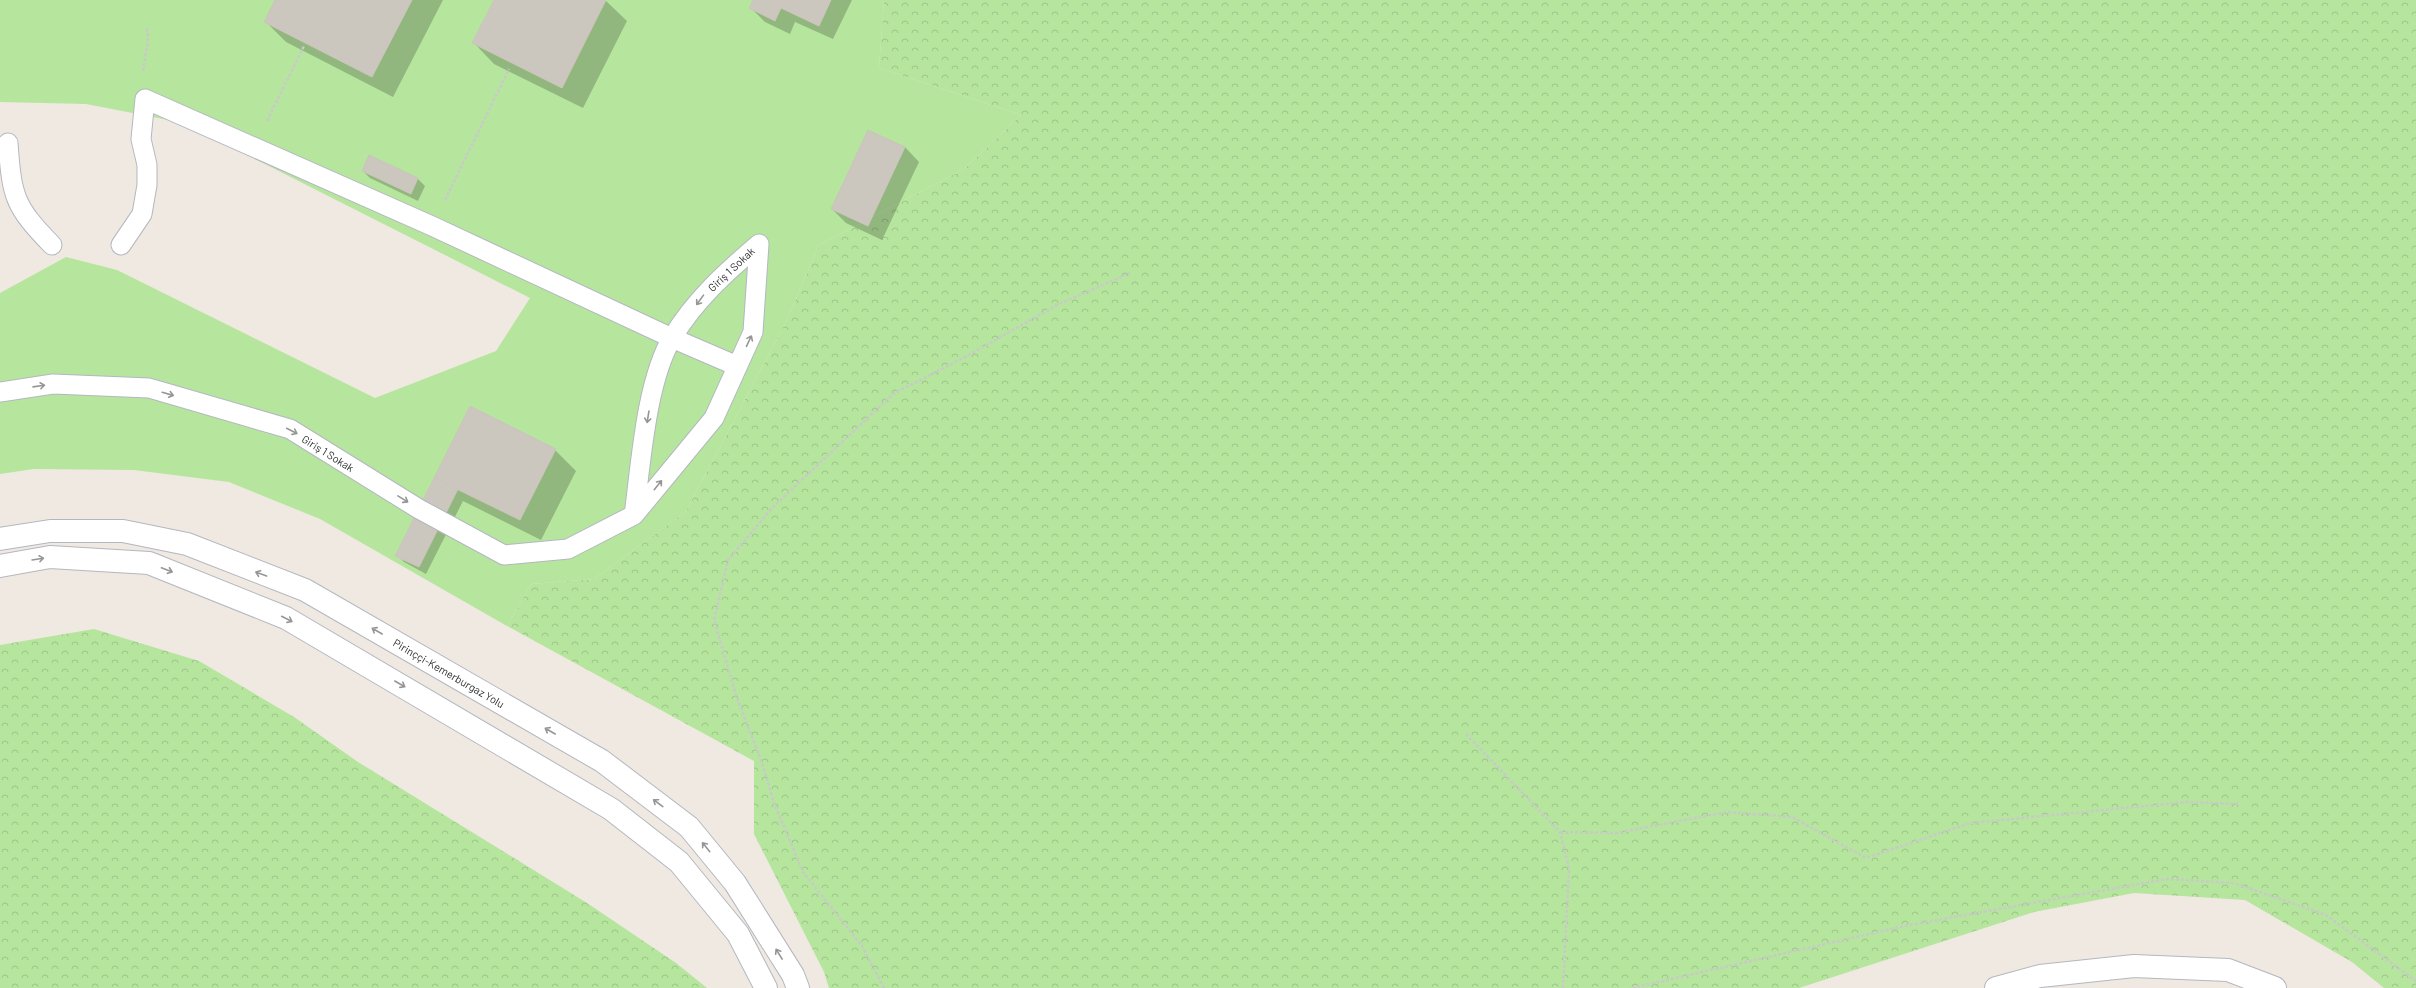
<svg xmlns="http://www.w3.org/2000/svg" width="2416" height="988" font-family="Barlow,sans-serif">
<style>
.forest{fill:url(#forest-crowns)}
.park{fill:#b6e59e}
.shadow{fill:#0003}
.building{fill:#cbc7bf;stroke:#cbc5ba}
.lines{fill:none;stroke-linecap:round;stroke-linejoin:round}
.service-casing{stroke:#b4b7c1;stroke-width:21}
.secondary-casing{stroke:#b4b7c1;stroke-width:24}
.path{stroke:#c9c9c9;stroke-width:2.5;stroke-dasharray:3 2;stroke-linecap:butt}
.service{stroke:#fff;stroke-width:19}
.secondary{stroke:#fff;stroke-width:22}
.oneway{stroke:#969696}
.labels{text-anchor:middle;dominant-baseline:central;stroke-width:3;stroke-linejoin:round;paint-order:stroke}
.street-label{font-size:11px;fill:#2e2e2e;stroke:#fff}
</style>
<defs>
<pattern id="forest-crowns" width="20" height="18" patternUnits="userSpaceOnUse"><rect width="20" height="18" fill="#b6e59e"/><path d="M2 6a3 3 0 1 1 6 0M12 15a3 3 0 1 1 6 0" fill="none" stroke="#9dc588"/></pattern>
</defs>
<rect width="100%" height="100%" fill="#efe9e1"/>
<!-- forest -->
<path class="forest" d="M884,0h1532v988h-32l-32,-26 -107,-62 -111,-7 -100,19 -235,76h-970l-5,-16 -70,-138v-73l-247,-135 24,-42 63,-5 92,-68 100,-189 33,-77 145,-76 57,-54 -142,-47z
M94,629l105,32 95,56 64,45 229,141 89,60 31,25h-707v-343z"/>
<!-- park -->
<path class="park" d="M0,0h884l-5,68 142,47 -57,54 -145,76 -33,77 -100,189 -92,68 -63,5 -24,42 -187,-107 -91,-37 -95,-12 -100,-1 -34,5v-181l66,-36 51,13 258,128 121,-47 34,-53 -346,-175 -98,-19 -86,-2z"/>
<!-- shadow -->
<path class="shadow" d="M276,0h167l-50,97 -107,-55 -21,-21z
M495,0h110l22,21 -44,87 -89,-44 -20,-21z
M753,0h99l-19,39 -38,-17 -5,12 -25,-12 -14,-14z
M905,147l14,15 -37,78 -36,-17 -14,-14z
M363,171l55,8 7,7 -7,15 -48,-23z
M471,408l84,42 21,21 -35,69 -78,-39 -37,73 -22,-12 -7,-7z"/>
<!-- building -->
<path class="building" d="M275,0h137l-40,77 -108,-55z
M494,0h112l-44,88 -90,-45z
M753,0h78l-12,26 -38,-18 -6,13 -26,-13z
M868,130l37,17 -37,79 -37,-17z
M369,155l49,23 -7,16 -49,-23z
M470,406l86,43 -36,71 -86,-42z
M434,478l24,11 -39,78 -24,-11z"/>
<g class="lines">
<defs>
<path id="service" d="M8,143c4,54 6,63 44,102
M121,245l21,-31 5,-29v-20l-6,-26 4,-40 287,127 240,112 65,28
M0,392l53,-8 96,4 141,41 129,80 85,46 64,-6 66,-34 80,-97 39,-86 6,-88
M634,515c7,-52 12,-133 38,-177 23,-38 54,-66 87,-94"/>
<path id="secondary" d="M0,539l50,-8h73l64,13 118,46 297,171 87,66 46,56 58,92 5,13
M0,566l50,-9 99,6 137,55 325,191 68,53 59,72 28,54
M1996,988l44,-12 94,-10 94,4 47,18"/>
</defs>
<!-- service casing -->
<use href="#service" class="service-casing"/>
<!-- secondary casing -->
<use href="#secondary" class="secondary-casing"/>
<!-- path -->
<path class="path" d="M143,71l5,-31 -1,-13
M267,121l37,-75
M445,200l64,-131
M1466,734l94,98 9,36 -6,120
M1560,832l56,1 111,-21 65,5 74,41 104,-35 216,-21 53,2
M884,988l-22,-42 -59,-74 -29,-69 -11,-37 -27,-71 -22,-75 14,-60 45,-53 120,-113 74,-38 90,-51 73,-32
M1632,988l277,-63 258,-46 67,4 92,32 90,66"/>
<!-- service -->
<use href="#service" class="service"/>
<!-- secondary -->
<use href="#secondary" class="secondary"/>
</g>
<!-- one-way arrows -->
<defs><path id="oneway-shaft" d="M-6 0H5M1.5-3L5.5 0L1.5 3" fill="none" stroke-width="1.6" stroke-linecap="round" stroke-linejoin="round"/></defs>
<g class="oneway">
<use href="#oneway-shaft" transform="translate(700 300) rotate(126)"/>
<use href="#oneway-shaft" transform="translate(749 341) rotate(-65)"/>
<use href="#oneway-shaft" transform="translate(39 386) rotate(-8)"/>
<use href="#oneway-shaft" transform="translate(168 394) rotate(16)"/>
<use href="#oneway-shaft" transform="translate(648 417) rotate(99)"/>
<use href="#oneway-shaft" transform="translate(292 431) rotate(27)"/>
<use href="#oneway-shaft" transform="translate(658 485) rotate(-51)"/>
<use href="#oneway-shaft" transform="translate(403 499) rotate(32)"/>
<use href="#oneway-shaft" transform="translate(38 559) rotate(-9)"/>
<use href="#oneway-shaft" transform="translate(167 570) rotate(21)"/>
<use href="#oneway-shaft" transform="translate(261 574) rotate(-160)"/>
<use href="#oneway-shaft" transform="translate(287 619) rotate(27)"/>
<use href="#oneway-shaft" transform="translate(377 631) rotate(-150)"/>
<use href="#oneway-shaft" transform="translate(400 684) rotate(30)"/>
<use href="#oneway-shaft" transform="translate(550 731) rotate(-150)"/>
<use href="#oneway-shaft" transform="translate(658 803) rotate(-143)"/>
<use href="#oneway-shaft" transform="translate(706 847) rotate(-129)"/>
<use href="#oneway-shaft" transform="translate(779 954) rotate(-122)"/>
</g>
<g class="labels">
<!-- street labels -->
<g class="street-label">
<text transform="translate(731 269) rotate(-43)">Giriş 1 Sokak</text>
<text transform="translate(328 453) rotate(32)">Giriş 1 Sokak</text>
<text transform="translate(449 673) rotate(30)">Pirinççi-Kemerburgaz Yolu</text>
</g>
</g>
</svg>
